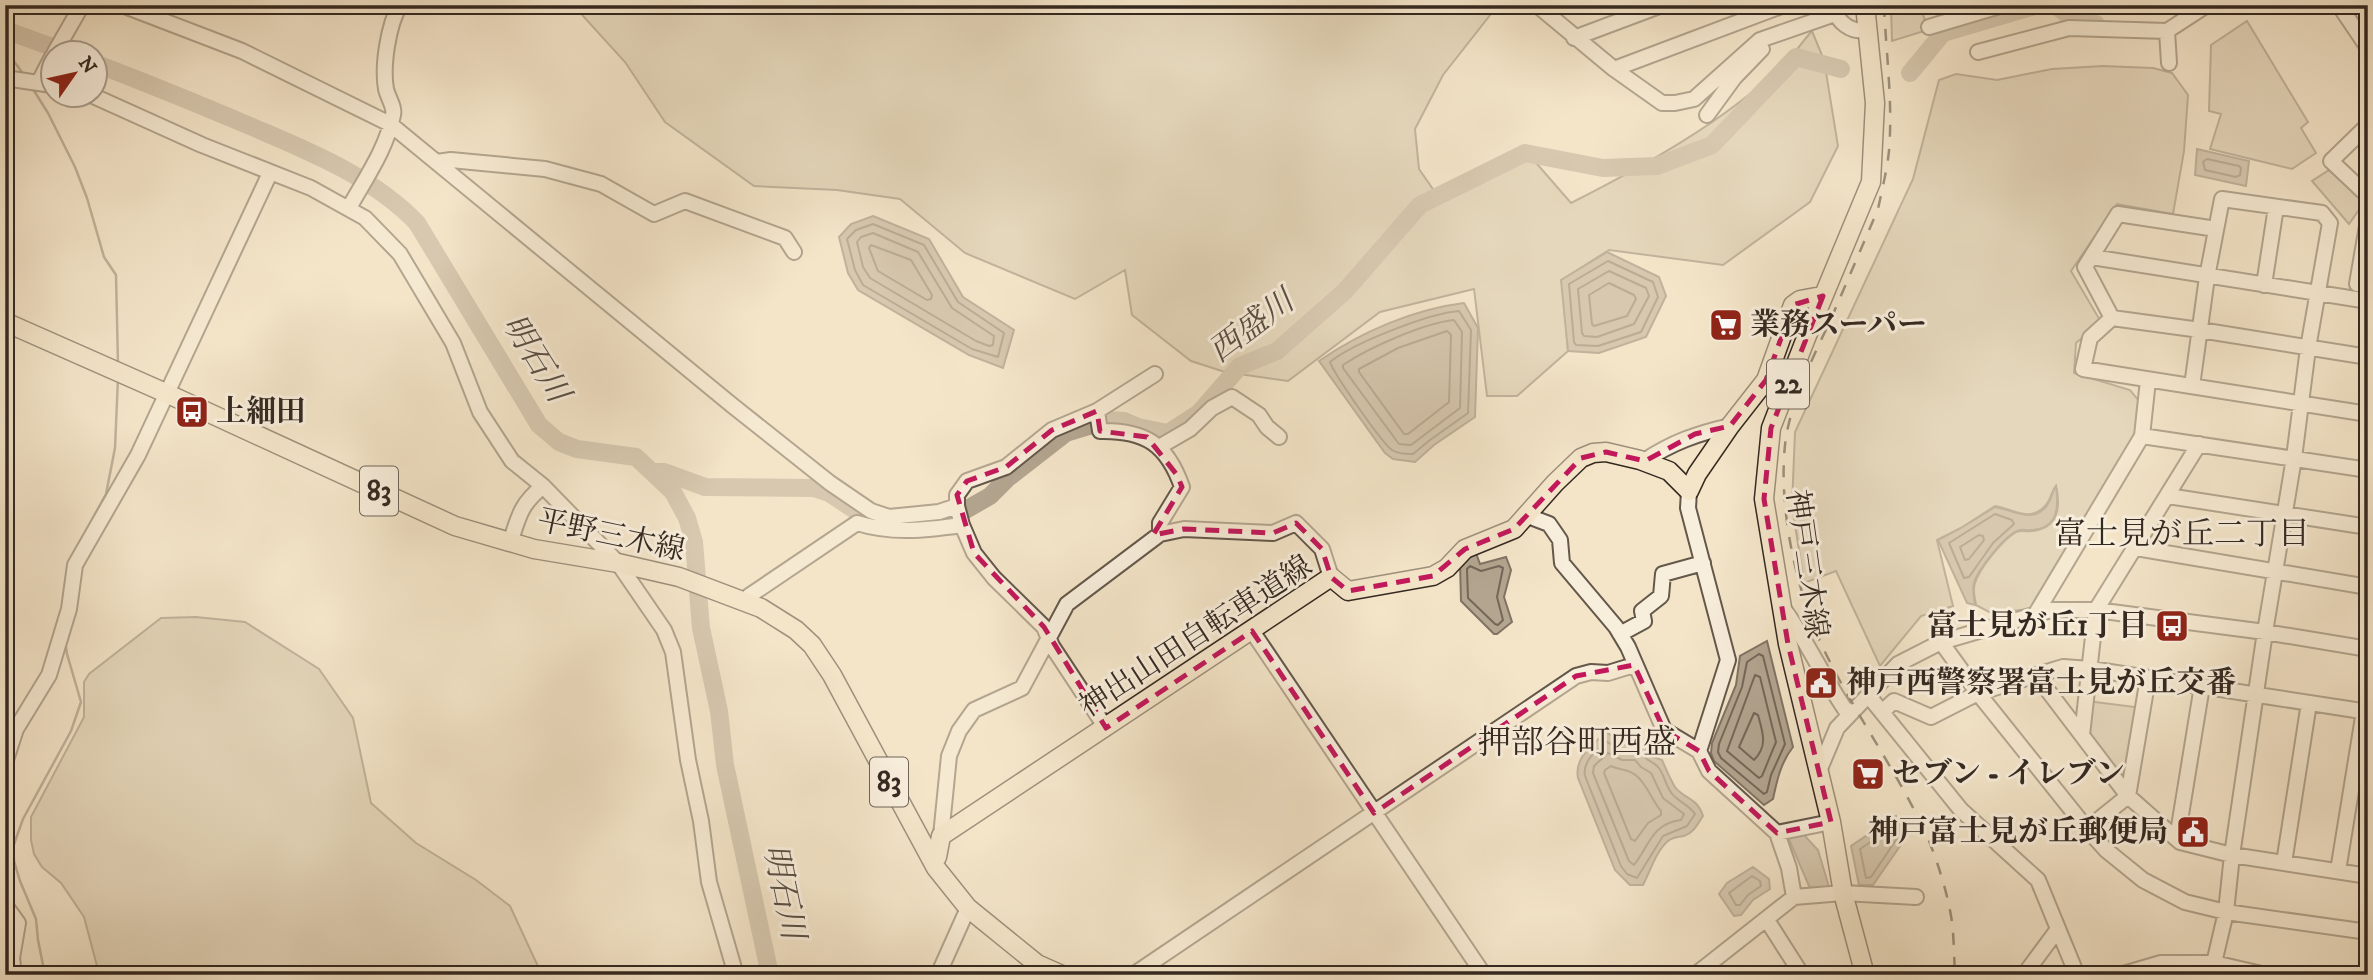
<svg xmlns="http://www.w3.org/2000/svg" width="2373" height="980" font-family="'IM FELL DW Pica','Noto Serif JP',serif">
<style>
.green{fill:#d3c5ac;stroke:#847766;stroke-width:2}
.water{fill:#b3a590;stroke:#807364;stroke-width:2}
.lines{fill:none;stroke-linecap:round;stroke-linejoin:round}
.shore{stroke:#746758;stroke-width:2}
.stream{stroke:#807364;stroke-width:2.5}
.river{stroke:#b3a590;stroke-width:18}
.minor-casing{stroke:#64584b;stroke-width:18}
.major-casing{stroke:#342921;stroke-width:21}
.minor{stroke:#f8eedc;stroke-width:14}
.major{stroke:#f4e5c9;stroke-width:18}
.rail{stroke:#342921;stroke-width:2.5;stroke-dasharray:12 12;stroke-linecap:butt}
.marked{fill:none;stroke:#c2185b;stroke-width:5;stroke-dasharray:14 9;stroke-linejoin:round}
.labels{text-anchor:middle;dominant-baseline:central;stroke-width:6;stroke-linejoin:round;paint-order:stroke}
.shield{fill:#f8eedc;stroke:#6f6459;stroke-width:2}
.shield-label{font-size:28px;font-weight:bold;fill:#342921}
.poi-label{font-size:30px;font-weight:bold;fill:#342921;stroke:#f8eedc;text-anchor:start}
.street-label{font-size:30px;fill:#342921;stroke:#f8eedc}
.water-label{font-size:32px;font-style:italic;fill:#5a4e42;stroke:#f8eedc}
.neighbourhood-label{font-size:32px;fill:#342921;stroke:#f8eedc}
.quarter-label{font-size:33px;fill:#342921;stroke:#f8eedc}
</style>
<rect width="100%" height="100%" fill="#f4e5c9"/>
<filter id="stains"><feTurbulence type="fractalNoise" baseFrequency=".00286" numOctaves="4"/><feColorMatrix values="0 0 0 0 .2 0 0 0 0 .09 0 0 0 0 .02 0 0 0 .5 -.17"/></filter>
<radialGradient id="worn" r=".72"><stop offset=".6" stop-color="#630" stop-opacity="0"/><stop offset="1" stop-color="#630" stop-opacity=".3"/></radialGradient>
<!-- green -->
<path class="green" d="M573,5h925l-55,70 -28,54 4,40 16,23 96,-35 40,46c73,-37 153,-81 213,-139 10,-10 18,-22 28,-33l12,29 14,86 -28,56 -87,63 -114,-15 -47,30 6,71 -51,45h-30l-13,-107 -94,23 -92,69 -63,-9 -34,-11 -59,-46 -7,-45 -50,29 -110,-46 -65,-54 -63,-9 -83,-4 -89,-64 -40,-60z
M1891,5h32l-2,4 5,14 -2,8 -32,10z
M2247,21l61,101 -7,6 15,25 -24,16 -82,-20 11,-35 -12,-3 2,-66z
M2103,66l50,2 19,5 16,22 -4,56 -11,63 -56,-10 -46,67 30,51 -25,21 -2,30 56,17 10,12 -5,35 -104,172 -40,4 -15,-8c-1,-8 -4,-15 -1,-22 4,-14 28,-44 41,-51 6,-2 11,0 17,-1 25,-3 28,-24 23,-45 -5,6 -5,14 -11,20 -16,17 -31,3 -50,0l-34,22 -24,12 16,66 -32,10 -41,50 -44,-95 -32,12 -12,-78 3,-73 118,-253 26,-99 17,-6 41,6 55,-11z
M2329,170l36,31 -16,23 -37,-43z
M196,617l49,5 74,47 34,49 18,85 45,40 60,37 34,26 32,69h-440l-5,-9 -13,-49 -23,-34 -19,-16 -8,-13 -3,-14v-23l53,-100v-35l5,-8 72,-56z
M2087,701l56,7 -15,88 -46,-61z"/>
<!-- water -->
<path class="water" d="M2197,149l52,12 -3,25 -51,-11z
M873,216l56,23 34,58 51,33 -11,38 -34,-13 -111,-65 -10,-17 -9,-36 12,-13z
M1607,252l52,25 7,19 -20,41 -47,16 -31,-2 -7,-71z
M1464,303l14,25 -3,89 -41,28 -19,17 -22,-3 -8,-6 -66,-92c42,-29 95,-52 145,-58z
M2056,486c3,22 2,43 -25,44 -4,1 -7,-1 -11,0 -14,3 -42,40 -46,53 -2,7 0,14 1,22l-8,-2 -29,-63 23,-12 34,-21c18,3 41,19 54,-5 3,-5 3,-11 7,-16z
M1476,553l4,11 26,-7 5,13 -7,27 8,25 -15,12h-3l-33,-33 -1,-38z
M1767,641l26,106c-12,15 -16,33 -20,52l-9,6 -50,-44 -3,-8 1,-10 24,-58 4,-29z
M1606,732l21,13 16,-1 8,12 11,4c4,9 8,19 13,27 9,12 22,10 28,29 -5,7 -9,17 -19,20 -5,1 -11,1 -16,5 -12,10 -18,31 -25,44h-13l-15,-15 -37,-92c-4,-21 15,-33 28,-46z
M1896,816l11,20 -34,49h-14l-8,-39z
M1804,835l14,15 11,37 -12,5 -8,-6 -21,-49z
M1753,867l16,12 1,10 -17,11 -12,15 -7,1 -15,-22 8,-11z"/>
<g class="lines">
<!-- shore -->
<path class="shore" d="M2207,159l32,7 2,2 -1,7 -4,2 -31,-7 -2,-8z
M873,224l51,21 34,57 46,31 -6,24 -26,-8 -109,-64 -8,-15 -8,-31 9,-9z
M873,233l45,19 34,56 42,28 -1,9 -4,1 -13,-5 -106,-63 -7,-11 -6,-25 4,-5z
M871,245l40,15 21,35 -1,4 -4,1 -49,-29 -9,-23z
M1608,261l45,21 5,15 -17,35 -43,14 -22,-1 -2,-3 -5,-58z
M1609,271l37,17 3,8 -15,28 -37,13 -13,-1 -2,-3 -4,-44z
M1609,283l25,12 2,4 -9,17 -33,10 -2,-2 -3,-29z
M1459,311l12,19 -3,83 -38,27 -17,14c-7,0 -15,0 -21,-4 -11,-8 -58,-76 -62,-88 23,-19 100,-49 129,-51z
M1454,320l8,12 -2,76 -49,37 -12,-1 -56,-76v-3c25,-17 81,-42 111,-45z
M1447,331l4,4 -2,67 -41,32h-4l-45,-62v-3l39,-21z
M1995,514l17,6 2,4 -21,19 -24,34 -5,1 -15,-35z
M1979,535l4,1 1,4 -15,19 -4,1 -5,-13z
M1470,566l11,5 18,-5 4,2 -6,29 6,23 -5,5 -3,-1 -27,-26 -1,-29z
M1759,654l4,2 22,88 -14,31 -4,17 -3,2 -43,-36 -3,-6 1,-8 23,-57 5,-25z
M1755,675l5,2 16,65 -14,34 -3,2 -32,-27z
M1754,713l4,2c5,18 10,31 -4,45l-15,-13z
M1607,742l18,9 15,1c7,10 11,8 17,14 8,7 8,22 17,30 7,7 15,9 21,18l-8,12 -24,10 -26,42 -10,-4 -6,-8 -36,-90c-3,-15 12,-26 22,-34z
M1608,753l14,7h13l6,7 10,6 12,25 21,16 -3,6c-30,4 -31,25 -47,45l-5,-4 -36,-88 1,-7z
M1611,766c6,3 11,3 17,5 17,6 22,27 33,40v4l-13,8 -13,18 -4,-2 -27,-66 1,-3z
M1891,828l4,1 3,8 -27,40 -5,1 -6,-29z
M1752,876l8,5 1,5 -13,9 -8,10h-4l-7,-12z"/>
<!-- stream -->
<path class="stream" d="M5,49l19,26
M31,86l17,27 27,54 12,31 17,59 12,18 2,90
M73,555l33,-61 9,-46 3,-70
M65,589l2,-18
M45,975l-7,-35 -2,-21 -16,-38 -6,-20 -1,-14 10,-28 48,-88 10,-29 -14,-48 -2,-13"/>
<!-- river -->
<path class="river" d="M2055,5l24,18 17,1
M5,30l61,22
M94,63c53,20 104,41 156,63 58,25 122,50 167,97l122,202 20,17 18,7 59,8 37,35 14,26 7,24 7,86 18,83 6,54 45,210
M1910,73l33,-40 95,-28
M654,472h10l41,15 109,1 15,5 41,27 19,4 35,-2 31,-6 35,-20 18,-18 58,-45 43,-13 15,1 14,6 30,6 31,-20 41,-47 37,-15 68,-60 75,-86 105,-52 78,15 54,-2 55,-21 84,-88 45,12"/>
<defs>
<path id="minor" d="M122,5l120,46 148,73 343,282 97,77 41,28 18,6 50,-5 18,-6
M1537,5l77,64 48,34h13l19,-4 66,-59 75,-26
M2339,5l29,43
M1832,6c6,16 18,27 35,24
M1929,27l74,-22
M2167,31l40,-26
M1574,38l88,-33
M55,52l27,-47
M1978,52l91,-24 98,3 2,32
M1614,69l170,-64
M5,78l47,7
M39,82l13,-25
M89,94l113,51 109,43 54,30 35,36 53,89 27,69 32,49 31,25 75,77 46,67 9,22 15,108 13,61 8,61 27,93
M1707,115l27,-37 28,-29
M2368,125l-37,36 37,35
M437,162l14,-2 94,9 56,15 53,30 31,-13 100,37 9,14
M349,208c16,-29 38,-60 44,-93 2,-8 -5,-17 -7,-26 -4,-22 2,-64 14,-84
M2368,220l-11,64 11,1
M2216,229l-98,-15 -33,53 27,51 -22,20 -7,31 285,45
M2092,257l276,44
M2264,285l12,-78
M2112,318l88,12 168,27
M2192,386l15,-109 15,-78 100,14 8,10 -22,125 -14,110 -29,174 -33,223 -6,57 -12,51
M1097,411l3,20c45,-1 67,13 82,56l-22,36v11
M2142,436l226,34
M1159,447l31,-18 22,-21 20,-11 27,18 8,12 12,10
M1644,461c29,-19 52,-27 86,-35
M1689,491l-1,17 40,152 -29,91 10,20 68,62 54,-11
M2168,496l200,31
M1528,516l21,8 11,16 2,23 54,64 12,20 36,83 35,21
M510,543c9,-27 10,-38 33,-57
M2136,548l232,39
M745,601l4,-5 108,-73c35,11 69,7 105,2
M1783,608c25,34 41,72 66,107
M2035,615l107,-179 6,-56
M1252,631l232,344
M1620,634l24,-13 -2,-10 19,-15 2,-22 40,-11
M1941,642l37,51 109,136 19,21 37,30 42,22 41,10 142,20
M2036,675l92,121 52,46 52,13 136,21
M1868,695l93,115 77,70 39,95
M1882,712l12,-11 37,16 47,-24 85,-26 28,2 277,43
M1106,728l-54,-82 -8,-19 -50,-49 -20,-25 -12,-28 -5,-19v-11l10,-14 39,-14 46,-37 45,-19 58,-37
M2082,735l14,-125 103,-166
M5,763l11,-34 33,-54 20,-66 6,-44 63,-110 132,-282
M1819,771l18,-43 61,-64 43,-22 110,-32h45l169,22 103,17
M2087,829l41,-33 20,-118
M941,836l8,-80 10,-25 15,-21 48,-22 45,-84 93,-70 24,-5 89,4 23,-10 26,26 9,28
M2177,839l25,-153
M2284,863l25,-160
M2338,871l26,-160
M1794,897l49,-4 73,4
M5,905l13,18 -6,35 2,17
M1767,920l35,55
M938,975l30,-67
M1133,975l443,-299 15,-4 17,1 26,-8
M1695,975l99,-78 -5,-29 -12,-35
M2024,975l34,-46
M2120,975l41,-12h53l52,12"/>
<path id="major" d="M5,322l163,72 287,132 79,23 84,14 61,14 82,31 35,22 16,15 20,30 104,193 32,40 69,56 25,11
M937,857l4,-21 390,-259 17,14 85,-15 14,-8 18,-19 49,-20 41,-46 26,-25 12,-5 13,-1 34,8 29,11 20,20 8,-17 33,-48 36,-46 27,-75 7,-5 16,-3
M1865,975l-22,-82 -12,-71 -43,-178 -24,-145 7,-71 35,-90 65,-156 4,-79 -10,-98"/>
</defs>
<!-- minor casing -->
<use href="#minor" class="minor-casing"/>
<!-- major casing -->
<use href="#major" class="major-casing"/>
<!-- minor -->
<use href="#minor" class="minor"/>
<!-- major -->
<use href="#major" class="major"/>
<!-- rail -->
<path class="rail" d="M1884,5c2,48 9,98 5,146 -2,19 -7,39 -11,58 -16,38 -32,75 -48,112 -18,39 -40,81 -45,124 -7,68 13,155 44,215 31,62 72,117 100,181 10,25 19,54 23,81 2,17 2,35 3,53"/>
</g>
<!-- marked area -->
<path d="M0 0H2373V980H0ZM1823,296l-52,132 -7,71 24,145 43,178 -54,11 -68,-62 -10,-20 -35,-21 -30,-65 -58,11 -202,137 -122,-182 -146,97 -62,-101 -70,-74 -17,-58 10,-14 39,-14 46,-37 45,-19 3,20 47,6 30,38 5,12 -29,48 31,-6 89,4 23,-10 26,26 9,28 17,14 85,-15 32,-27 49,-20 67,-71 25,-6 39,9 50,-27 35,-8 36,-46 27,-75z" fill="#f4e5c9" fill-opacity=".55" fill-rule="evenodd"/>
<path class="marked" d="M1823,296l-52,132 -7,71 24,145 43,178 -54,11 -68,-62 -10,-20 -35,-21 -30,-65 -58,11 -202,137 -122,-182 -146,97 -62,-101 -70,-74 -17,-58 10,-14 39,-14 46,-37 45,-19 3,20 47,6 30,38 5,12 -29,48 31,-6 89,4 23,-10 26,26 9,28 17,14 85,-15 32,-27 49,-20 67,-71 25,-6 39,9 50,-27 35,-8 36,-46 27,-75z"/>
<!-- icons -->
<defs>
<symbol id="supermarket-square" viewBox="-11 -11 22 22"><rect x="-9" y="-9" width="18" height="18" rx="4" fill="#8f2418" stroke="#f8eedc"/><path d="M-6-5.5h2.5l.6 2H6L4.5 2H-2.5L-4.4-4H-6ZM-1.5 3.2a1.3 1.3 0 1 0 .1 0ZM3 3.2a1.3 1.3 0 1 0 .1 0Z" fill="#fff"/></symbol>
<symbol id="bus-square" viewBox="-11 -11 22 22"><rect x="-9" y="-9" width="18" height="18" rx="4" fill="#8f2418" stroke="#f8eedc"/><path d="M-5-6H5V4H4V6H2V4H-2V6H-4V4H-5ZM-3.5-4V0h7V-4ZM-3.5 1.2v1.5H-2V1.2ZM2 1.2v1.5H3.5V1.2Z" fill="#fff"/></symbol>
<symbol id="civic-square" viewBox="-11 -11 22 22"><rect x="-9" y="-9" width="18" height="18" rx="4" fill="#8f2418" stroke="#f8eedc"/><path d="M-.6-6.5H3V-4.5H.6V-3L4-1V1h2V6H-6V1h2V-1L-.6-3ZM-1.2 2.5V6h2.4V2.5Z" fill="#fff"/></symbol>
</defs>
<g fill-rule="evenodd">
<use href="#supermarket-square" x="1707" y="306" width="38" height="38"/>
<use href="#bus-square" x="173" y="393" width="38" height="38"/>
<use href="#bus-square" x="2153" y="607" width="38" height="38"/>
<use href="#civic-square" x="1802" y="664" width="38" height="38"/>
<use href="#supermarket-square" x="1849" y="755" width="38" height="38"/>
<use href="#civic-square" x="2174" y="813" width="38" height="38"/>
</g>
<g class="labels">
<!-- shield labels -->
<g class="shield">
<rect x="1767" y="359.5" width="42" height="49" rx="5"/>
<rect x="360" y="466.5" width="38" height="49" rx="5"/>
<rect x="870" y="757.5" width="38" height="49" rx="5"/>
</g>
<g class="shield-label">
<text x="1788" y="384">22</text>
<text x="379" y="491">83</text>
<text x="889" y="782">83</text>
</g>
<!-- poi labels -->
<g class="poi-label">
<text x="1750" y="325">業務スーパー</text>
<text x="216" y="412">上細田</text>
<text x="2148" y="626" text-anchor="end">富士見が丘1丁目</text>
<text x="1846" y="683">神戸西警察署富士見が丘交番</text>
<text x="1892" y="774">セブン - イレブン</text>
<text x="2168" y="832" text-anchor="end">神戸富士見が丘郵便局</text>
</g>
<!-- street labels -->
<g class="street-label">
<text transform="translate(611 536) rotate(12)">平野三木線</text>
<text transform="translate(1806 564) rotate(82)">神戸三木線</text>
<text transform="translate(1196 637) rotate(-33)">神出山田自転車道線</text>
</g>
<!-- water labels -->
<g class="water-label">
<text transform="translate(1252 327) rotate(-37)">西盛川</text>
<text transform="translate(535 359) rotate(58)">明石川</text>
<text transform="translate(783 892) rotate(78)">明石川</text>
</g>
<!-- neighbourhood labels -->
<g class="neighbourhood-label">
<text x="2182" y="535">富士見が丘二丁目</text>
</g>
<!-- quarter labels -->
<g class="quarter-label">
<text x="1577" y="743">押部谷町西盛</text>
</g>
</g>
<!-- margin -->
<rect width="2373" height="980" fill="none" stroke="#f4e5c9" stroke-width="28"/>
<rect x="7" y="7" width="2359" height="966" fill="none" stroke="#342921" stroke-width="3.5"/>
<rect x="14" y="14" width="2345" height="952" fill="none" stroke="#342921" stroke-width="2"/>
<!-- north arrow -->
<g transform="translate(74 74) rotate(56)"><circle r="33" fill="#f8eedc" stroke="#aa9f91" stroke-width="2"/>
<path d="M0-5L12 26L0 18L-12 26Z" fill="#8f2418"/>
<text y="-10" font-size="19" font-weight="bold" text-anchor="middle" fill="#342921">N</text>
</g>
<rect width="100%" height="100%" filter="url(#stains)"/>
<rect width="100%" height="100%" fill="url(#worn)"/>
</svg>
